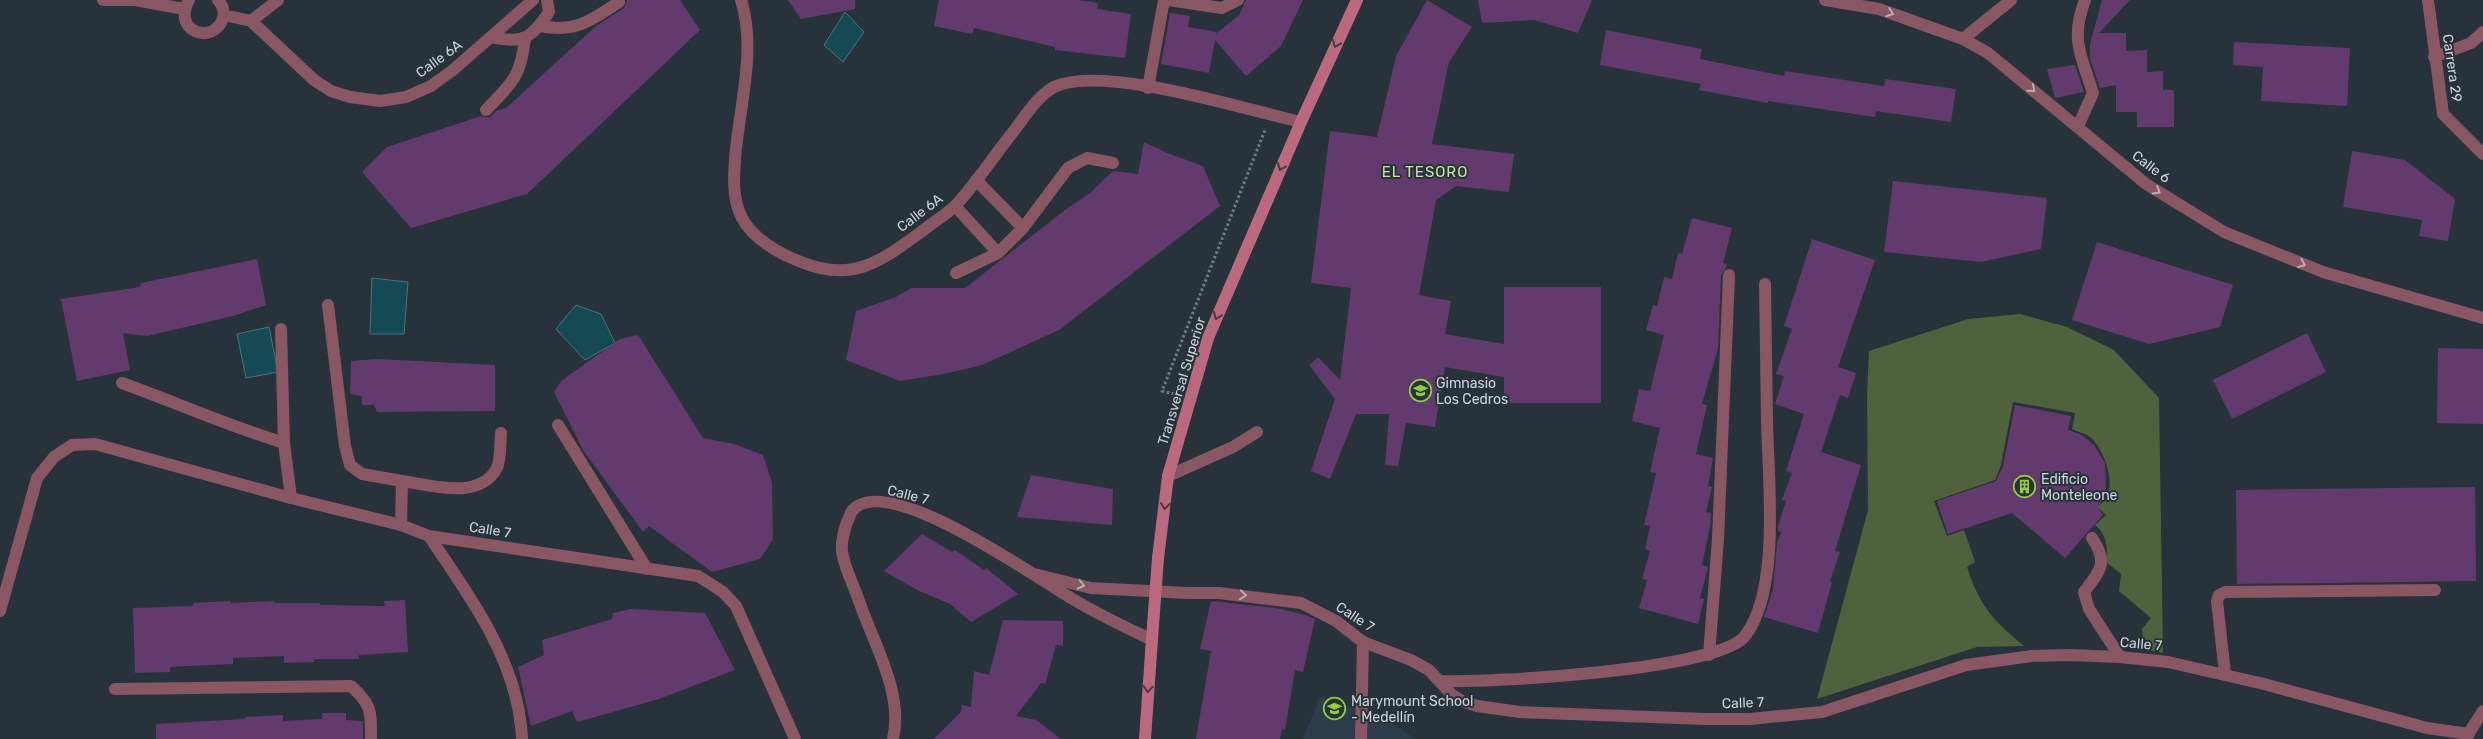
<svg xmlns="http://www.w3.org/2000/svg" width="2483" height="739" font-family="Rubik,sans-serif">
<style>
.built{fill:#2e3d4b}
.green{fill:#4f613d}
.water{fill:#154a55;stroke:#4c737c}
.building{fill:#633a6d}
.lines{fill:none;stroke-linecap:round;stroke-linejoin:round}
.path{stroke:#727b82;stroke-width:3;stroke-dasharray:2.5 2.5;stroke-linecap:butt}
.service{stroke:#895663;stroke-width:12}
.minor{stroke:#895663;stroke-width:12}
.tertiary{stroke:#895663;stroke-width:12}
.secondary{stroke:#ba697f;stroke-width:12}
.secondary-bridge{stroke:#ba697f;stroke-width:12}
.oneway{stroke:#b8adb5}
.oneway2{stroke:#453d49}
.labels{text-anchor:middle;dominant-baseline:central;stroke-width:4;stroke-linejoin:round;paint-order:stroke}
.street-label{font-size:14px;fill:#ccd2d8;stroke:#28323b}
.poi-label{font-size:14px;fill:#ccd2d8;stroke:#28323b;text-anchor:start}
.neighbourhood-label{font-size:15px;letter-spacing:1px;fill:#c6e7a0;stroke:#28323b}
</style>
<rect width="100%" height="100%" fill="#28323b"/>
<!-- built -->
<path class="built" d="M1320,697l68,23 27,19h-112z"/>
<!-- green -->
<path class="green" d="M2020,314l47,13 47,23 45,48 4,255 -19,-4 -2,-20 9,-11 -32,-27 2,-17 -15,-12c2,-15 1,-27 -11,-37l11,-10 -9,-8c3,-3 7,-5 9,-8 10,-17 -2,-50 -16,-62 -5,-4 -13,-5 -18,-8l3,-16 -62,-11 -12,63 -6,15 -61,21 13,35 17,-6 11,32 -8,5c13,40 26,53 57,79l-47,1 -160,52 51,-189 -1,-114 2,-45 99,-32z"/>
<!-- water -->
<path class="water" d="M845,12l19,20 -21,30 -19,-17z
M372,278l36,4 -4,52h-34z
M576,305l25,9 14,29 -30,17 -29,-31z
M269,327l9,45 -32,6 -9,-44z"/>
<!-- building -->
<path class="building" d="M627,0h53l20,30 -173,164 -116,34 -49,-56 25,-25 94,-31 8,2 7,-7 10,-3 90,-82 28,-18z
M788,0h67v9l-54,10z
M939,0h139l20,3 -1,6 34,5 -6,44 -70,-8v-3l-81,-19 -2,6 -38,-8z
M1246,0h57l-22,46 -35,30 -31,-36 -6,33 -48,-9 9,-51 20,3 -2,11 29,5 -1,2 23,-19z
M1427,0l45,27 -23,35 -17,82 82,10 -5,38 -53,-6 -20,14 -17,95 32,6 -6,33 59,10v-57h97v116h-97v-26l-59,-10 -10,60 -29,-4 -8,43 -13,-1 4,-51h-33l-26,65 -19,-8 24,-72 -26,-34 9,-8 22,23 11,-92 -40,-5 19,-152 47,6 19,-81z
M1478,0h114l-14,33 -44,-13 -52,3z
M2102,0h28l-31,33h27v18l21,-1v22l16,-1v19h11v37h-37v-15h-21v-27l-16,3 -10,-29v-15z
M1606,30l96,19 -2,10 84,17 1,-5 99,15 1,-7 71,10 -5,33 -75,-11 -1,6 -107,-16v2l-69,-13 2,-6 -101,-19z
M2234,42l116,6 -3,58 -86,-5 2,-34 -30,-2z
M2075,65l9,27 -29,6 -8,-29z
M1144,142l23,11 36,13 17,40 -161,124 -77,35 -38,9 -44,7 -54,-21 10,-49 40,-14 15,-9h54l104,-81 20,-13 24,-23 25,3z
M2352,151l53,9 50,39 -7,42 -29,-5 3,-16 -79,-13z
M1893,181l154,17 -6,51 -60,13 -97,-10z
M1692,218l40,10 -9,35 4,1 -1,4 -5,7 -3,73 -16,56 5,1 -11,49 17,4 -5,28 4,1 -6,25 5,1 -1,14 -8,38 6,2 -8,31 4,1 -6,25 -59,-16 8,-28 -5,-1 8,-28 -5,-2 5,-23 -6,-1 12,-52 -6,-1 10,-44 -28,-7 7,-32 11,2 14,-56 -18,-5 7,-25 4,1 7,-29 8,2 6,-26 4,1z
M1812,239l63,21 -37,107 18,6 -8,25 -8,-3 -19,57 40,13 -26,86 5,1 -10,29 2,1 -14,51 -54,-16 9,-27 4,-46 4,-12 -3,-1v-5l8,-25 -4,-1 10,-27 -6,-2 18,-57 -29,-10 9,-28 -8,-2 16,-45 -8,-3z
M2097,242l136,43 -13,42 -71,17 -77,-24z
M257,259l9,46 -33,11 -86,20 -24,-3 7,37 -53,11 -16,-82 79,-12 1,-4z
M2307,333l19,39 -94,47 -19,-39z
M638,335l65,103 31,6 29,11 9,28 1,56 -13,20 -48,13 -63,-46 -6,6 -60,-82 -29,-58 7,-11 59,-42z
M2438,348l45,1v75l-46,-1z
M377,359l118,6v46l-118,1 -3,-7h-12v-9l-12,-2 1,-33z
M2015,405l56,11 -3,14 14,5 12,10 11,18 1,26 -8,19 5,7 -38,43 -53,-45 -64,21 -11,-33 59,-20 7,-15z
M1031,475l82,14 -1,36 -95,-8z
M2475,487l1,94 -239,3 -1,-94z
M922,534l30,18 3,-2 29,20 2,-2 32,26 -47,28 -21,-18 -33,-14 -33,-19z
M405,600l3,52 -49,3v4h-45v3l-30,1v-7l-51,2v6l-63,3v5l-35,1 -2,-65 60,-2v-3l38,-2v2l44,-2v2h45v2l65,1 -1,-5z
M1211,601l65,7 30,7 9,4 -12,53 -8,-2 -10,60 -3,-1 -2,10h-84l15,-88 -11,-2z
M631,609l74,4 30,57 -76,29 -82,23 -5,-11 -41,15 -13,-59 26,-12 -2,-15 70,-21 1,-6z
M1003,620l60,1v25l-7,-1 -11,39 -4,-1 -25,33 20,4 25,19h-127l27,-27 1,-7 9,2 3,-36 15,4z
M322,713h24v7l17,1v18h-207v-15l89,-5v-2l38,-2v6l39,-2z"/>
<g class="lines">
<!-- path -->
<path class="path" d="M1174,394l-12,-3 103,-261"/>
<!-- service -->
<path class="service" d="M1168,0l54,8 16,-8
M540,26c36,7 50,-5 79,-24
M491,37c31,7 40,2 58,-25l-2,-12
M2434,57l37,-14 12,-11
M1148,88l16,-88
M486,110c26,-27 35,-33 39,-72
M976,180l47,48 45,-60 19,-10 26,5
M955,206l43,47
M956,273l42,-20 25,-25
M328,305l17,141 5,19 12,9 40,7
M281,329l3,114 7,55
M122,383c55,20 107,43 162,60
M558,425l89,144
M1168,476l65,-29 24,-15
M401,525l1,-44c29,4 77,20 95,-13 4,-9 3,-25 4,-35
M2092,538c17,25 8,33 -8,54l5,17 31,48
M1709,655l9,-116 11,-264
M2225,674l-8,-73 2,-6 6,-3 210,-2
M1441,681c48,2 278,-11 304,-45 36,-47 23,-157 22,-215 -1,-45 -1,-91 -2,-137
M1361,739l2,-97"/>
<!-- minor -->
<path class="minor" d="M103,0h32l49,9
M189,0c-18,32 25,46 34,18 2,-6 -1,-14 -5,-18
M741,0c15,47 0,100 -5,149 -2,22 -5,48 6,69 11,21 38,36 59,44 51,21 79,0 120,-30 11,-9 25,-17 35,-27 21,-23 38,-49 57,-73 12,-15 27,-41 46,-47 52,-18 184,24 242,37
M1825,0l54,9 84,30 25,14 158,131 78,48 99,40 160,46
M224,15l27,6 63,59 17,11 19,6 30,4 26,-4 25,-11 22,-16 80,-70
M251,21l27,-21
M1963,39l48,-39
M2078,126l15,-33c-12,-38 -23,-54 -8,-93
M429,536c37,55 78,110 90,176 1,9 3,18 3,27
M1034,574l57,14 96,5h32l82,10 35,18 27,21 48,18 18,10 23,25 10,6 15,5 43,6 185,7h45l72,-7 144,-47 66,-9 37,-1 51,2 48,5 96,22 163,44 42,6
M0,611l37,-133 17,-21 18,-12 23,-1 196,54 110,27 28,11 269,40 25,16 13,14 59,133
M115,689l236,-3c21,19 20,25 20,53
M893,739c11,-47 -21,-98 -35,-141 -5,-14 -14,-31 -16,-47 -1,-9 2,-20 5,-29 2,-3 3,-8 5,-11 33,-42 186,68 219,87 26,16 54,29 81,42
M2465,739l18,-28"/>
<!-- tertiary -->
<path class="tertiary" d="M2428,0l15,114 40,40"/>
<!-- secondary -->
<path class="secondary" d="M1158,558l10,-82 40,-138 93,-216 56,-122
M1145,739l8,-114"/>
<!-- secondary-bridge -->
<path class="secondary-bridge" d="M1153,625l5,-67"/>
</g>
<!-- one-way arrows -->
<defs><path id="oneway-chevron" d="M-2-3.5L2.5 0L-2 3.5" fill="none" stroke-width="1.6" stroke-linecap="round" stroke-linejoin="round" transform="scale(1.25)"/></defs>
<g class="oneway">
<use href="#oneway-chevron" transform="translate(1890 13) rotate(20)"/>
<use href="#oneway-chevron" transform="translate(2032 89) rotate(39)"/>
<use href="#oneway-chevron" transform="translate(2157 191) rotate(31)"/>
<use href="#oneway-chevron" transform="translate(2302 264) rotate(23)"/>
<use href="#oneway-chevron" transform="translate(1081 585) rotate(14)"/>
<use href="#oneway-chevron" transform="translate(1243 595) rotate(5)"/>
</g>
<g class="oneway2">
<use href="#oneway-chevron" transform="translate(1336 44) rotate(114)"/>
<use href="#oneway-chevron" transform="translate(1281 167) rotate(113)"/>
<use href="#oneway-chevron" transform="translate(1217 316) rotate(113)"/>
<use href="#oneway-chevron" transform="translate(1165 506) rotate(97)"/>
<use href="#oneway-chevron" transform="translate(1148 689) rotate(94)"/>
</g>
<!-- icons -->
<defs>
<symbol id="school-ring" viewBox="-11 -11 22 22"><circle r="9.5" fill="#28323b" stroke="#94cc3c" stroke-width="1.5"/><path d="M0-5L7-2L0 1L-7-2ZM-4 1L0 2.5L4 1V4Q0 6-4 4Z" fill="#94cc3c"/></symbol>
<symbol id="building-ring" viewBox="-11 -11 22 22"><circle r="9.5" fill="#28323b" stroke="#94cc3c" stroke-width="1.5"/><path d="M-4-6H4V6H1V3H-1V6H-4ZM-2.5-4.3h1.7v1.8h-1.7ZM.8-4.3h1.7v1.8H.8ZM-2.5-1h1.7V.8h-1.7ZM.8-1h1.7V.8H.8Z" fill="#94cc3c"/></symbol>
</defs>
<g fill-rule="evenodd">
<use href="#school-ring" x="1408" y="378" width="25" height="25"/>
<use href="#building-ring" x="2012" y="474" width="25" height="25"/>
<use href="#school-ring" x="1322" y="696" width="25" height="25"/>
</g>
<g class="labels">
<!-- street labels -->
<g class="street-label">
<text transform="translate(439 59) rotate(-36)">Calle 6A</text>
<text transform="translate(2452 68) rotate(82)">Carrera 29</text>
<text transform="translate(2151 167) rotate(37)">Calle 6</text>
<text transform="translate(920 213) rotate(-37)">Calle 6A</text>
<text transform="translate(1182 381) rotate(-73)">Transversal Superior</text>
<text transform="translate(908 495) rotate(14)">Calle 7</text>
<text transform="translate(490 530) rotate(9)">Calle 7</text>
<text transform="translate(1355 617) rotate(33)">Calle 7</text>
<text transform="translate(2141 644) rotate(5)">Calle 7</text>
<text transform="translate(1743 703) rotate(-2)">Calle 7</text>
</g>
<!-- poi labels -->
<g class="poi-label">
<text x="1436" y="383">Gimnasio<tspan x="1436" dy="16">Los Cedros</tspan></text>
<text x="2041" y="479">Edificio<tspan x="2041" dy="16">Monteleone</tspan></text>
<text x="1351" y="701">Marymount School<tspan x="1351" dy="16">- Medellín</tspan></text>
</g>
<!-- neighbourhood labels -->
<g class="neighbourhood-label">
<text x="1425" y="172">EL TESORO</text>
</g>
</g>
</svg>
